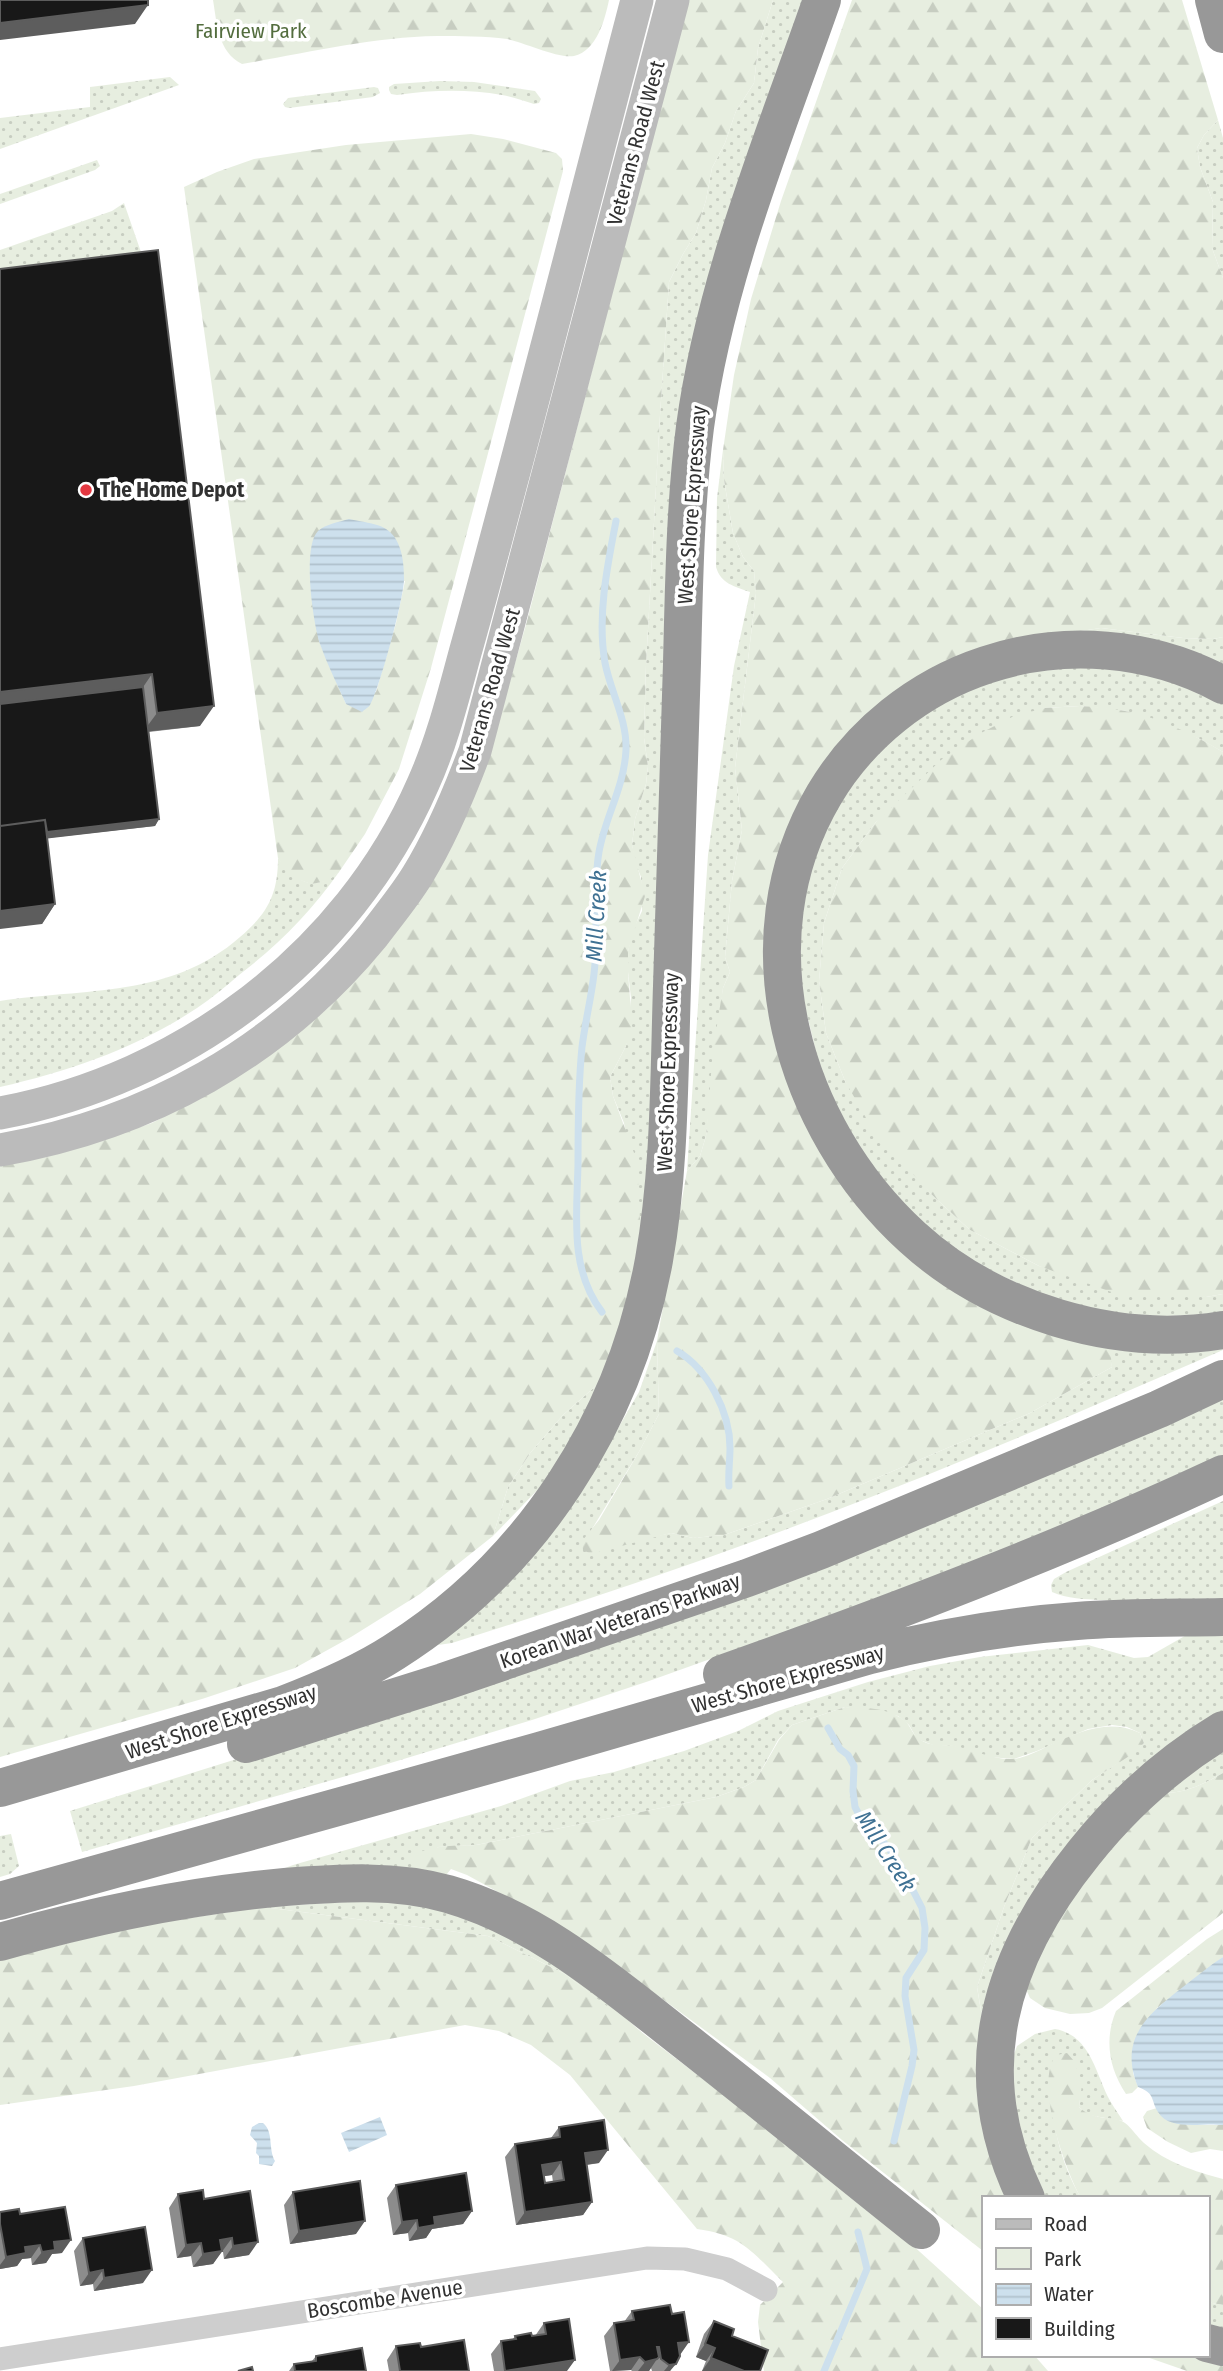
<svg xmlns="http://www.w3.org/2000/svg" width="1223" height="2371" font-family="'Fira Sans Condensed',sans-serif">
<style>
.green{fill:url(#green-dots)}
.forest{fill:url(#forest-firs);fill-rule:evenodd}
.water{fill:url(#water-rules)}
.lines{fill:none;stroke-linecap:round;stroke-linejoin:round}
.stream{stroke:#cde0ed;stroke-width:7}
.street{stroke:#cecece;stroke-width:23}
.secondary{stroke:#bbb;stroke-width:33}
.highway{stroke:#989898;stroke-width:38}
.wall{fill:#8c8c8c;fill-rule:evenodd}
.shaded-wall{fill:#5d5d5d}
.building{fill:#181818;stroke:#5d5d5d;stroke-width:2;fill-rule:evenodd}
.poi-dot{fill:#e43841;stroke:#fff;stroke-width:2.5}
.labels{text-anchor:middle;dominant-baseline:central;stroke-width:7;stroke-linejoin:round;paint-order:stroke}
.park-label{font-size:21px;fill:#536d3e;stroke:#fff}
.street-label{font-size:21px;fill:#313131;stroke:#fff}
.poi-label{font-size:21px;font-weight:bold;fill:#313131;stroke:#fff;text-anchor:start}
.water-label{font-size:23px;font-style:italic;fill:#3f7193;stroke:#fff}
</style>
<defs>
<pattern id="green-dots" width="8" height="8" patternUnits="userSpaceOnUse" patternTransform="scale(1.75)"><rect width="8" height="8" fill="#e7eee0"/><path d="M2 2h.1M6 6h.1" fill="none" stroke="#c7cdc1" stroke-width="1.8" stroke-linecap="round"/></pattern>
<pattern id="forest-firs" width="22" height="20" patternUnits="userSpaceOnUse" patternTransform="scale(1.75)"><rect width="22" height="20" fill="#e7eee0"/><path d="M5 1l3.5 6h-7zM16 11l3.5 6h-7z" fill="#c7cdc1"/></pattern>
<pattern id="water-rules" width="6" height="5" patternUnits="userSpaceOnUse" patternTransform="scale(1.75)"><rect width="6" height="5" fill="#cde0ed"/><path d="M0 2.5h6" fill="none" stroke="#b0c1cc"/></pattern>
</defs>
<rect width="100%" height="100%" fill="#fff"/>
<!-- green -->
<path class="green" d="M773,0h35l-80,228 -87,1011 -17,-116 -11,-27 -3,-19 16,-31 5,-48 -3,-26v-21l5,-21 9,-19 -1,-34 -6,-15 -3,-17 3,-26 11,-35 2,-18 -4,-28 2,-73 14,-250 9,-133 14,-28 13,-21 10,-33 6,-32 13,-25 11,-32 18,-28 4,-35z
M170,77l9,8 -179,64v-31l90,-11v-20z
M440,81l34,1 61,9 6,8 -2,4 -5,1c-10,-3 -21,-7 -32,-9 -35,-6 -70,-5 -105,0l-6,-1 -2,-4v-3l5,-3z
M374,87l4,1 2,5 -7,4 -84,11 -4,-1 -2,-3 5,-6z
M1218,120l5,18v140l-11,-30 1,-46 -13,-35 -3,-19 7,-13z
M97,160l3,6 -5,4 -95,34v-10z
M124,203l18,52 -142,32v-37l112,-39z
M723,450l1,30 9,53 10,24 11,14 2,22 -21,175 7,62 -10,51 -7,76 5,15 -7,16 -17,148 -6,20 -13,15 21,-316 26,-189 16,-74c-16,-6 -29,-8 -34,-25l1,-69z
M1101,628l82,10 30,1 10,-2v37l-156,-41z
M1087,666l52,5 48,14 36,19v48l-23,-13 -74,-28 -46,-5 -35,2 -169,114 -34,46 -18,55 -5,58 7,52 19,48 86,113 39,36 69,36 167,31 17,-3v20c-41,1 -85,6 -125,-4 -70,-16 -138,-49 -190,-100 -31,-32 -72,-89 -85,-131 -5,-16 -8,-32 -12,-48 -3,-14 -9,-28 -10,-42 -1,-13 0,-26 0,-38 0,-13 -2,-26 0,-38 11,-89 71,-174 150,-216 41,-22 90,-28 136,-31z
M278,858c19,24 34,35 61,14 -28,40 -61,73 -100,103 -13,11 -27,23 -42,33 -60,40 -127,63 -197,79v-86c85,-13 171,-3 240,-64 27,-23 38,-42 38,-79z
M657,1341l2,73 -19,36 -48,79 56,9 23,-5 22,5 31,-3 103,-36 203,-86 82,-46c-2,-14 -8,-19 -19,-26h130v9c-129,56 -259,112 -391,162 -125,48 -253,91 -380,131l-14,2 150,-165 51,-88z
M610,1367l-62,112 -55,57 15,-49 23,-35 32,-37 36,-32z
M1223,1398v58l-223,96 -150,57 -201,72 -117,39 -158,48 -292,84 -12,-41 475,-148z
M1223,1501v104c-41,-1 -81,-1 -122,-5 -16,-1 -34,-1 -49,-8l-1,-7 3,-6 12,-7z
M1223,1630v88l-238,316 -8,-47 27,-80 28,-69 60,-58 45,-30 7,-7 -4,-10 -13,-6 -15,-2 -24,4 -51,22 -23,8 -25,-2 -36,-11 -20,-1 -16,-6 -8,-14 -11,-9 -53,-9 -53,18 -14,15 -22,40 -12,7 -28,10 -240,48 -38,2 -20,22 -141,2 16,-6 208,-59 69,-25 44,-9 70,-21 54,-20 40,-20 90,-29 62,-16 50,-9 108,-12 46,13 14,-1 42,-24z
M1223,1746v27c-21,12 -39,21 -64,20z
M11,1834l8,32 -9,8 -10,3v-41z
M379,1900l54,7 61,20 101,63 55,50 -85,-66 -77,-38 -225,-29z
M1055,2029c34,6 40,41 53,68 4,8 10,16 15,24l-35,-6 -9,-8 1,-10 -31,-19c3,43 10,82 32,120h-38l-26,-69 -7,-64 7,-19 18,-12z
M1207,2302l16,3v24l-16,-4z"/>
<!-- forest -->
<path class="forest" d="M213,0h396c-4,19 -12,51 -35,56 -15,3 -51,-14 -67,-17 -22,-3 -47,-3 -70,-3 -65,1 -131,17 -195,28 -24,-12 -25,-40 -29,-64z
M688,0h85l-15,48 -4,35 -18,28 -11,32 -13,25 -6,32 -10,33 -13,21 -14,28 -9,133 -14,250 -2,73 4,28 -2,18 -11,35 -3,26 13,51 -17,55v21l4,52 -6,22 -16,31 3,19 24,65 4,78 -9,53 -33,91 -36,32 -32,37 -23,35 -15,49 -73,58 -69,43 -56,31 -93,31 -202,58v-592l73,-16 79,-26 64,-34 53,-34 59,-47 45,-48 137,-279 17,-60z
M852,0h330l36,120 -14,15 -7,13 3,19 13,35 -1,46 11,30v359l-10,2 -30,-1 -82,-10 -34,5 -158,59 -134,205 74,288 257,164 5,8 1,10 -82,46 -203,86 -103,36 -31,3 -22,-5 -80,21 -8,-4 -1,-9 17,-21 41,-70 19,-36 -2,-73 30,-170 13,-15 6,-20 7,-86 10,-62 7,-16 -5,-15 7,-76 10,-51 -7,-62 21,-175 -2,-22 -11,-14 -10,-24 -9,-53 -1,-30 11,-75 17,-76 30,-98z
M471,134l32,5 53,14 6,6 1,12 -132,497 -32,101 -34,65 -26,38 -11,9 -17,3 -14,-5 -12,-10 -7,-11 -94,-671 33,-15 37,-13 92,-14zM310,574l95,7 -9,42 -20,69 -30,12 -27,-63z
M1080,706c15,1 30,2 45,5 35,7 68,23 98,41v542l-17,3 -89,-3 -78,-28 -69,-36 -39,-36 -58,-64 -28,-49 -19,-48 -7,-52 5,-58 18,-55 34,-46 65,-62 40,-27 33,-17 31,-8z
M845,1707c21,1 44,0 61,15 5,5 7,13 13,17 11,8 24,5 36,7 20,4 38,14 58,13 12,-1 25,-8 35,-13 31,-14 60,-28 92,-13l4,10 -7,8 -45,29 -60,58 -28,69 -27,80 35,211h-29v53l-141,-111 -72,-62 -162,-119 -46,-32 -95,-52 -16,-6 -9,11 -24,-11 -10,-10c19,-15 45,-13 68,-14l240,-48 28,-10 12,-7 23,-40 13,-15z
M1223,1773v140l-121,95 -13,5 -19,1 -25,-6 -15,-10 -5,-11 5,-19 49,-87 80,-88c25,1 43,-8 64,-20z
M263,1907l225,29 77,38 302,230 116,105v46h51l14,16h-284l-6,-49 2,-17 23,-23c-31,-30 -41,-47 -86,-53l-127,-154 -39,-30 -32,-14 -34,-6 -331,61 -134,19v-145l137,-34z
M1223,1929v28l-66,51 -24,37v28l5,14 -6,6 -6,1c-17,-25 -22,-55 -10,-83l91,-72z
M1067,2053l7,8 8,23 -3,23c17,16 34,7 46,16 7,5 12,14 19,20 23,20 50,28 79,36v126l-16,-3v-104h-126c-16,-28 -47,-115 -25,-143z
M1157,2108l1,4 38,13h27v26l-13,-2 -19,4 -23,-11 -21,-14 -4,-11 4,-6z
M1141,2355h66l16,3v13h-36z"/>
<!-- water -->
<path class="water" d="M349,519c12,3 32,4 41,13 12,11 14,31 14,46 1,17 -25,113 -34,127 -1,2 -6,5 -8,7l-16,-8c-9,-20 -19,-40 -26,-60 -7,-21 -18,-97 -2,-113 8,-7 21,-9 31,-12z
M1223,1957v168c-19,-3 -53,7 -65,-13 -8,-13 -2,-18 -20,-25 -20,-49 10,-73 45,-100 13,-10 26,-21 40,-30z
M380,2117l7,18 -38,17 -8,-19z
M259,2123h4c11,9 5,26 12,38l-3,5 -13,-2v-8l-3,-3 1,-10 -7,-8 2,-8z"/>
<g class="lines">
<!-- stream -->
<path class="stream" d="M602,1312c-33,-43 -25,-97 -24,-148 0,-39 0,-78 4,-117 3,-24 9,-48 12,-73 5,-40 -2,-81 5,-122 6,-35 25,-64 27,-102 1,-31 -15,-57 -21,-87 -8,-46 2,-96 11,-142
M677,1351c31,18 53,61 53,97 0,13 -2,25 -1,38
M828,1728l12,21 8,6 6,11 -1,25 2,16 8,15 23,23 13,18 23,45 3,20 -1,22 -18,28 -1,18 9,54 -2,16 -18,75
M824,2371l43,-102 -9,-37"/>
<!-- street -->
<path class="street" d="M0,2359l647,-101 38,1 42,10 39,21"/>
<!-- secondary -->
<path class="secondary" d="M0,1113c183,-34 348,-157 423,-329 19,-42 30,-87 42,-131 19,-67 36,-133 54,-200 39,-151 80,-302 118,-453
M0,1150c149,-26 277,-97 373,-214 15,-20 31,-39 44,-60 24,-39 42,-82 58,-125l198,-751"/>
<!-- highway -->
<path class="highway" d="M1214,0l9,34
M1223,685c-72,-39 -160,-46 -237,-20 -67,22 -126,69 -162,130 -86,146 -32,332 88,442 81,74 204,111 311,93
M722,1674c169,-60 338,-124 501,-200
M246,1744l197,-62 304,-104 74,-28 338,-141 64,-30
M0,1788l283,-83c39,-15 77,-31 111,-53 138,-87 231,-232 260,-392 16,-90 15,-183 18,-274 3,-108 7,-215 10,-323 2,-78 3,-158 13,-236 20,-148 78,-287 127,-427
M0,1901l539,-150 331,-96c68,-17 137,-29 207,-34 49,-4 97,-3 146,-4
M0,1942c95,-27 187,-46 285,-55 55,-4 110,-8 163,7 91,26 164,90 237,147 79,62 157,126 236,189
M1026,2198c-62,-127 -26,-241 58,-345 39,-49 86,-91 139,-123
M1207,2343l16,4"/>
</g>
<!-- wall -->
<path class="wall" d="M0,269l200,457 -51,6 10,87 -4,7 -108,12 8,66 -13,20z
M559,2127l40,36 -12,2 5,37 -9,13 -67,10 -11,-68 10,-13 36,-6zM552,2175l1,7 -8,1 -1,-7z
M396,2185l76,26 -9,13 -31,5 -6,9 -17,3 -1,-8 -15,2 -6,-37z
M293,2192l63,42 -66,10 -6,-39z
M178,2194l26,5 45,56 -25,4 -1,-7h-2l-8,12 -20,3 -2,-11 -14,2 -8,-50z
M0,2212l20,2 42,39 -10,1 -6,9 -14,2 -1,-7 -9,1 -5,7 -17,3z
M83,2238l60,45 -49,8 -1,-7 -13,2 -6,-35z
M632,2311l48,44 -10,16h-18l-1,-3 -2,3h-17l-1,-1 -21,1 -6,-35 10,-13 10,-1z
M714,2321l18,15 28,35h-58l4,-10 -10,-4 8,-23z
M544,2323l23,48h-73l-3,-17 10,-13 12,-2 2,-3h20z
M396,2346l25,1 48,24h-80l-2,-11z
M316,2356l50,15h-77l5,-7 18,-3z"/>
<!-- shaded-wall -->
<path class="shaded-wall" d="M148,5l-13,19 -135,16v-17z
M152,674l-13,19 -139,17v-18z
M214,706l-14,20 -57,6 14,-19z
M159,819l-4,7 -155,18v-6z
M55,904l-13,20 -42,5v-18z
M608,2150l-9,13 -23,3 9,-13z
M561,2162l-9,13 -19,3 9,-13z
M592,2202l-9,13 -67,10 9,-13z
M472,2211l-9,13 -31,5 -6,9 -17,3 9,-13 16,-11z
M417,2220l-9,13 -15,2 9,-13z
M365,2221l-9,13 -66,10 9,-13z
M232,2238l-19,26 -20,3 10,-13 17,-14z
M71,2240l-9,13 -10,1 -6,9 -14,2 10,-13 12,-10z
M258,2242l-9,13 -25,4 9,-13z
M201,2243l-10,13 -14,2 9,-13z
M40,2245l-9,13 -9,1 -5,7 -17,3v-4l6,-8 19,-10z
M103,2270l-10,14 -13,2 9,-13z
M152,2270l-9,13 -49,8 10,-13z
M689,2342l-9,13 -11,1 9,-13z
M705,2344l10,4 -9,13 -10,-4z
M640,2357l-9,13 -19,1 8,-11z
M711,2358l33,13h-42z
M657,2359l-8,12h-11l7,-9z
M575,2360l-8,11h-61z
M676,2364l-6,7h-6l5,-6z"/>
<!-- building -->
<path class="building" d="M0,0h148v5l-148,18z
M158,250l56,456 -57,7 -5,-39 -152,18v-423z
M143,687l16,132 -112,13 -2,-12 -45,6v-122z
M45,820l10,84 -55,7v-85z
M604,2120l4,30 -23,3 7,49 -67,10 -10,-68 45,-7 -1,-10zM561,2162l3,18 -19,3 -3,-18z
M466,2173l6,38 -38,6 1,8 -17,3 -1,-8 -15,2 -6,-37z
M360,2181l5,40 -66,10 -6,-39z
M203,2190l1,9 46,-8 8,51 -25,4 -1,-8 -12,2 2,11 -19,3 -2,-11 -15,2 -8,-51z
M65,2207l6,33 -17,2 1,8 -13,2 -2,-7 -15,2 1,6 -20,4 -6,-33v-12l19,-3 1,5z
M145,2227l7,43 -48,8 -1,-8 -14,3 -6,-35z
M670,2305l2,9 12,-2 5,30 -11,1 2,13 -4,8 -7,1 -8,-6 -2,-12h-2l2,10 -2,2 -12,3 -5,-5 -20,3 -6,-37 20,-3 -2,-9z
M569,2319l6,41 -70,11 -4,-30 15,-2 -1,-3 16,-3 1,3 14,-2 -2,-11z
M714,2321l20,8 -2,7 36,14 -8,21h-16l-33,-13 4,-10 -10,-4z
M464,2340l5,31h-69l-4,-25 24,-3 1,4z
M362,2348l4,23h-71l-1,-7 22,-3v-5z
M252,2367l1,4h-15z"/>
<!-- markers -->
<circle class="poi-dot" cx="86" cy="490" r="7"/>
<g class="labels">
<!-- park labels -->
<g class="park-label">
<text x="251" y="31">Fairview Park</text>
</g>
<!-- street labels -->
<g class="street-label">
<text transform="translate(636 143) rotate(-75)">Veterans Road West</text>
<text transform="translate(692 505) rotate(-86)">West Shore Expressway</text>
<text transform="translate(490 690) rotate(-74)">Veterans Road West</text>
<text transform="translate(668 1072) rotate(-88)">West Shore Expressway</text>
<text transform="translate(620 1621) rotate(-19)">Korean War Veterans Parkway</text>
<text transform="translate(788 1679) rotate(-16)">West Shore Expressway</text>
<text transform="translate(221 1722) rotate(-18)">West Shore Expressway</text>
<text transform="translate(385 2299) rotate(-9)">Boscombe Avenue</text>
</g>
<!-- poi labels -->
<g class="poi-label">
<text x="100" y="490">The Home Depot</text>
</g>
<!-- water labels -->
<g class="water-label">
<text transform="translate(596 916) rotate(-87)">Mill Creek</text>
<text transform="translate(886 1851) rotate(57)">Mill Creek</text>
</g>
</g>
<!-- legend -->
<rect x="982" y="2196" width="228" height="161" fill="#ffffff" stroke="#adadad" stroke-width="2"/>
<rect x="996" y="2219" width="35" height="10" fill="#bbbbbb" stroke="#adadad" stroke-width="2"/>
<text x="1044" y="2231" font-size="21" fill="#313131">Road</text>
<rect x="996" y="2248" width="35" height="21" fill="#e7eee0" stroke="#adadad" stroke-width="2"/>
<text x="1044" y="2266" font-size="21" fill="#313131">Park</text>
<rect x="996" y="2284" width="35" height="21" fill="url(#water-rules)" stroke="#adadad" stroke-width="2"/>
<text x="1044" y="2301" font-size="21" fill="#313131">Water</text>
<rect x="996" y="2318" width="35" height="21" fill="#181818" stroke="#adadad" stroke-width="2"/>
<text x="1044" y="2336" font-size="21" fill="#313131">Building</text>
</svg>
